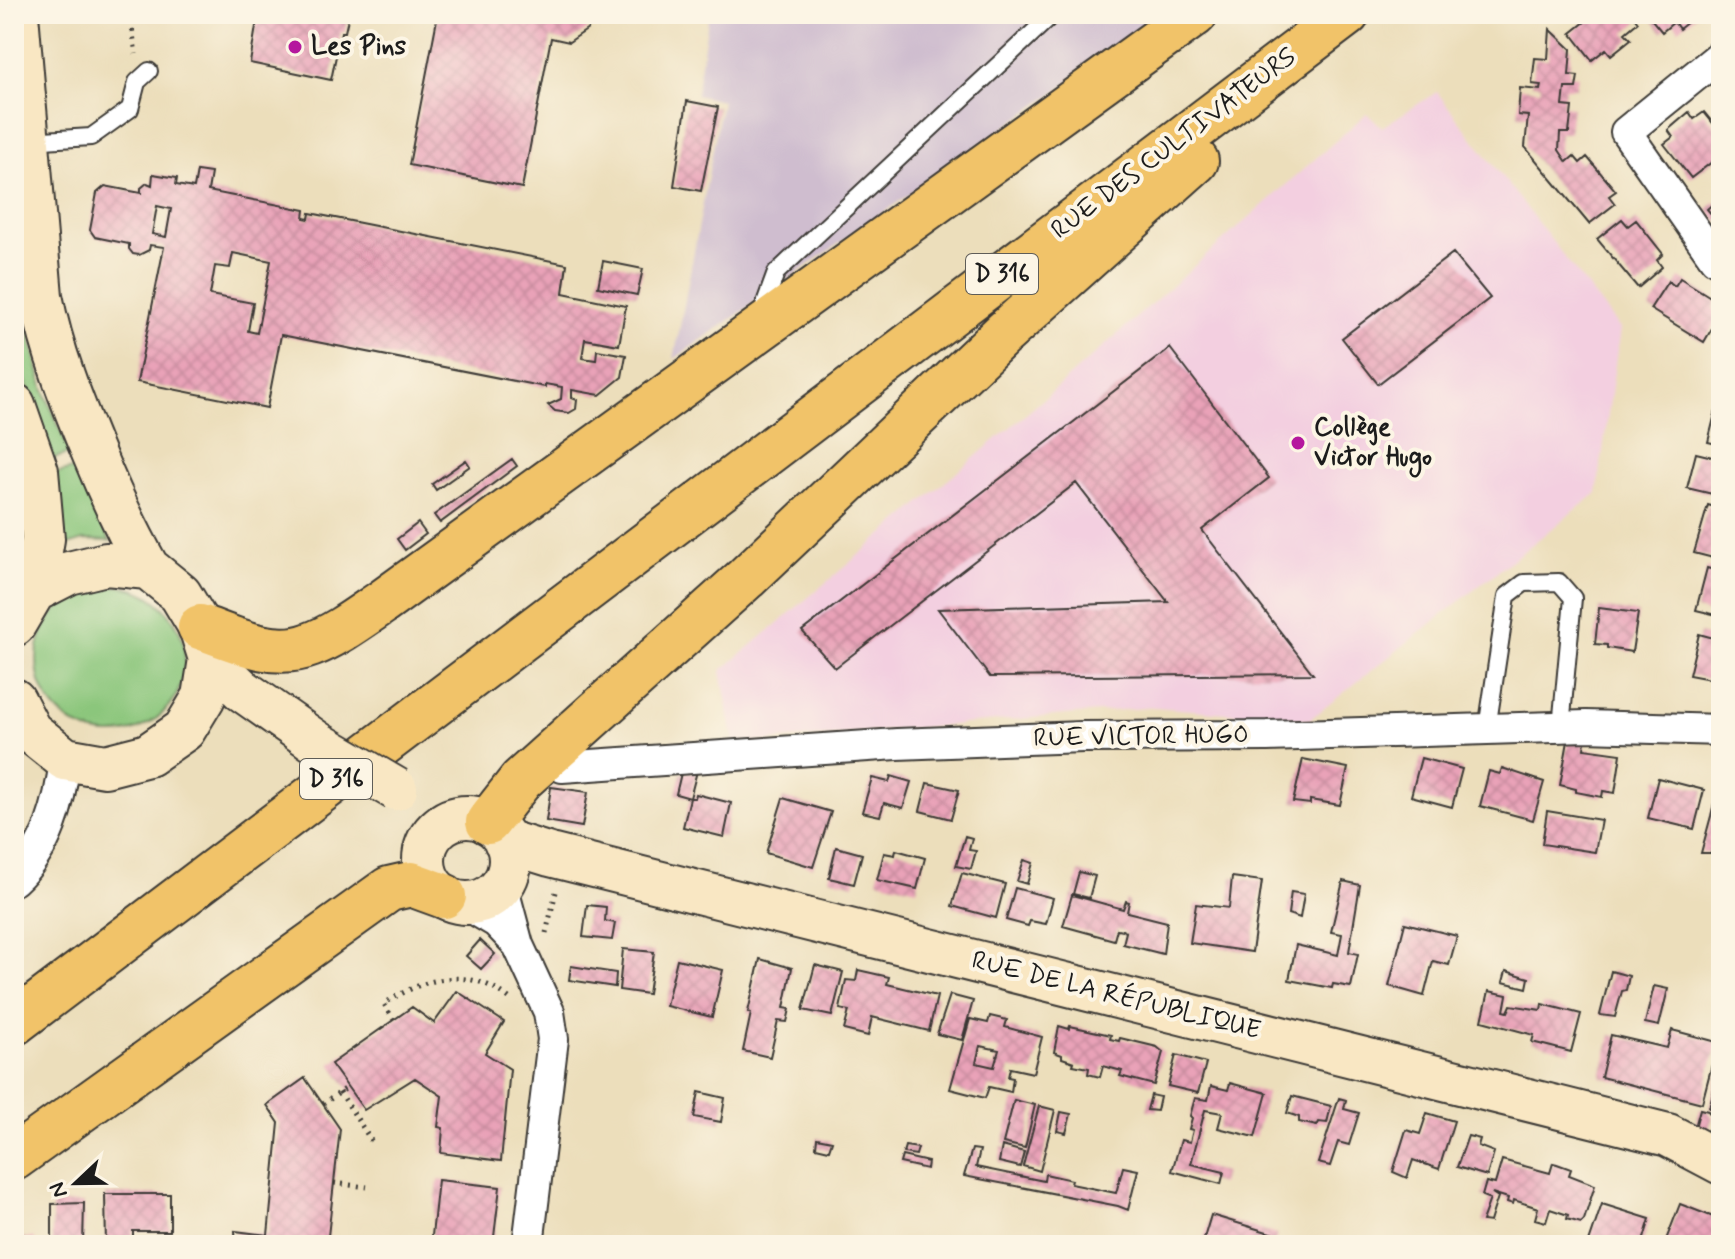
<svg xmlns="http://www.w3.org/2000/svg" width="1735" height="1259" font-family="Mynerve,sans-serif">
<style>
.built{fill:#f3cfe0}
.industrial{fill:#cfbdcf}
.grass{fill:#8bc67c;stroke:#54714c;stroke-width:2}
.building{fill:url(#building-cross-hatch);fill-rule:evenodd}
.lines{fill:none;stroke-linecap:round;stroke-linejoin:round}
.lane-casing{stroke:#3b3934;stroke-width:20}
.street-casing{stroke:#3b3934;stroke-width:34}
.secondary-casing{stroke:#3b3934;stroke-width:46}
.primary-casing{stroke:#3b3934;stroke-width:48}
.path{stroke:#3b3934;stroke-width:5;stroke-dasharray:2 6;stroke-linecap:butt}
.lane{stroke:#fff;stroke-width:16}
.street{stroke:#fff;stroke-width:30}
.secondary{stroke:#f9e7c3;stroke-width:42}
.primary{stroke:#f1c369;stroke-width:44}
.secondary-bridge-casing{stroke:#3b3934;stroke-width:46;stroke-linecap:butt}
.secondary-bridge{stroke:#f9e7c3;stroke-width:42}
.poi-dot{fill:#b5179e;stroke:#fcf5e5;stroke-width:3}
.labels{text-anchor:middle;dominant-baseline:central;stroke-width:8;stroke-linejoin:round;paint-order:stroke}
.shield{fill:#fcf5e5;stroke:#5f5d58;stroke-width:2}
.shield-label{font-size:24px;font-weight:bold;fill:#1c1c1c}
.poi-label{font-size:26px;font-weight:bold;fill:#1c1c1c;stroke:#fcf5e5;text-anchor:start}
.street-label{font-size:26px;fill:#1c1c1c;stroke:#fcf5e5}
</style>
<defs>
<pattern id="building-cross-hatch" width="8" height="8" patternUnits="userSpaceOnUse" patternTransform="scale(2)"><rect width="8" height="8" fill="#e9a2b8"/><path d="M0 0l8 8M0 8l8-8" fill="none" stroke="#c78b9e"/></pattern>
</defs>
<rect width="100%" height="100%" fill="#fcf5e5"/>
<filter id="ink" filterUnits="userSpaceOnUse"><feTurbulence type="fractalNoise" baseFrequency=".0125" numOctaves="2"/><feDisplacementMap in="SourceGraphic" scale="16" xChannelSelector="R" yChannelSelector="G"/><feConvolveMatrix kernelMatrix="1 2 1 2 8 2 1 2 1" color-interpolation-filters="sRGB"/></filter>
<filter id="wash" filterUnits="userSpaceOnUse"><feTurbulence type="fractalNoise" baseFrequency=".006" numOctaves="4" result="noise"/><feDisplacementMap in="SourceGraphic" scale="32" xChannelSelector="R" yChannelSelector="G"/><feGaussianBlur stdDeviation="1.8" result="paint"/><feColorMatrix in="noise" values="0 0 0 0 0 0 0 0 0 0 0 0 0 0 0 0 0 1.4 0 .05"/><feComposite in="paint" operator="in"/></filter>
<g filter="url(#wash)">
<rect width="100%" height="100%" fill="#ecdebb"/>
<!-- built -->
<path class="built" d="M1437,92l183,237 -23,164 -288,227 -153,-13 -422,37 -13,-73 330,-278 316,-280 15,14z"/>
<!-- industrial -->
<path class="industrial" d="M709,14h458l-493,345 48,-258 -26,-6z"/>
<!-- grass -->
<path class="grass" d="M14,282l3,2 27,107 26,62 -20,7 -32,-105 -4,-22z
M76,468l34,73 -26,-1 -26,8 -6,-73z
M37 660a74 74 0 1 1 148 0a74 74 0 1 1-148 0Z"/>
<g id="blocks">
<!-- building -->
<path class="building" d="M258,14h91l-4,18h-4l-10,48 -81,-17z
M438,14h152l-2,15 -19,13 -18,-4 -29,150 -113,-23z
M1595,14h37l6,8 -13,11 6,6 -20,16 -5,-6 -14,11 -21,-27z
M1647,14h51l-19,15 -5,-7 -12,10z
M1550,29l21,20 -2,26 9,1 -2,12h-11l-2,18 9,1 -3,26h-9l-1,17 8,12 7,-6 6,7 7,-6 29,34 -7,5 6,8 -26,20 -64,-77 3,-31 -10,-1 2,-27 20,2 1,-5 -9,-1 3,-26 13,1z
M687,101l31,6 -17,84 -27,-5z
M1689,112l5,7 10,-7 17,21v22l-30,23 -27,-34 9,-7 -5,-7z
M197,171l14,2 -3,18 97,19 -1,8 5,1 1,-6 257,51 -4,29 63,13 -7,39 -34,-6 -3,19 14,2 1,-10 29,5 -4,22 -22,18 -28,-5v8l5,2 -1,9 -7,4 -14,-2 -7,-6 13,-6 1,-12 -17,-3v3l-264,-52 -14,73 -130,-26 27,-135 -14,-2 -1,5 -10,5 -6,-1 -4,-5v-5l-34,-7 -5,-7 7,-37 8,-7 36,7v-5l6,-5 5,2 1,-11 24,4 -1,7 18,3zM157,206l14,3 -5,28 -14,-3zM233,253l38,8 -14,72 -9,-2 5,-28 -43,-8 5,-29 15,2z
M1715,202l6,7v9l-4,3 -10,-12z
M1622,219l6,7 8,-6 27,34 -6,6 5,7 -24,21 -41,-49z
M1453,253l37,45 -112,86 -36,-46z
M603,261l40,8 -6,26 -39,-8z
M1680,278l37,23 -4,8 8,4 -17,29 -54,-33 18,-28 7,5z
M1170,348l99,130 -67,52 111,144 -323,3 -52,-68 230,-7 -92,-119 -241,185 -33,-37z
M1720,394h1v51l-13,-3z
M1696,453l25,6v37l-34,-8z
M512,459l5,7 -77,57 -6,-8z
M466,460l4,6 -34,24 -4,-6z
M1708,505l13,4v51l-27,-7z
M418,523l8,11 -21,16 -8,-11z
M1707,568l14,4v44l-25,-6z
M1599,608l39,5 -6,39 -25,-4v-3l-12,-1z
M1699,634l22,6v41l-32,-6z
M1568,741h17l-1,8 37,5 -6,39 -12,-2 -1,6 -26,-5v-3l-16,-4z
M1421,758l41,11 -10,38 -41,-11z
M1303,759l45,9 -8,37 -30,-5v4l-17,-2z
M1502,768l42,14 -11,38 -53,-14 9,-35 11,3z
M697,771l-7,27 -14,-4 5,-21z
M891,776l20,6 -8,26 -19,-5 -4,13 -18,-4 10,-34 17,4z
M1658,778l46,12 -10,39 -46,-11z
M1720,778l1,75h-20l10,-37z
M927,783l32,7 -8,29 -31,-8z
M551,787l37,5 -6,35 -36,-6z
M696,794l35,9 -7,34 -41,-10 7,-29h5z
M783,798l48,14 -18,55 -47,-14z
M1547,811l54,9 -6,32 -53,-8z
M965,836l7,2 -3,12 7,1 -5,18 -15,-3z
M836,847l26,7 -8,30 -25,-6z
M896,850l29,8 -8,31 -40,-9 7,-27 11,2z
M1024,860l9,3 -6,21 -10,-3z
M1079,872l16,4 -6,22 -16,-4z
M962,873l43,11 -9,34 -44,-12z
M1232,877l30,4 -10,71 -62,-9 6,-39 33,4z
M1343,881l17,4 -11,67 9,2 -7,33 -18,-3 -1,4 -43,-8 7,-35 42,10 4,-21 -11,-2z
M1015,888l38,10 -7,26 -16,-3 -2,5 -22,-6z
M1291,892l13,2 -4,24 -12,-4z
M1072,895l51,14 3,-8 3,1 -2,10 40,10 -4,32 -40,-10 3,-12 -4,-2 -5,-1 -3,11 -51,-14z
M587,905l19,2 -1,14 10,2 -3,17 -29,-3z
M1405,923l52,13 -8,29 -16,-4 -9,35 -35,-10z
M480,940l15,14 -14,15 -15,-13z
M623,949l31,3 -6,42 -29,-4z
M677,959l46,11 -11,47 -46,-11z
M760,959l32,9 -8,40 6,1 -3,13 -9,-1 -8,36 -27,-6 8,-38 -3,-1z
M815,965l28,7 -11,44 -29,-6z
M571,966l45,7 -1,14 -46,-7z
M858,970l31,7 -2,7 50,12 -8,35 -57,-14 -4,19 -24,-6 5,-19 -9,-2 6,-29 10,1z
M1506,971l23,7 -2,10 -24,-6z
M1611,971l18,5 -3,14 -4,1 -7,26 -15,-2z
M1654,986l14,3 -9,37 -14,-3z
M457,991l47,31 -19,31 25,16 -9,92 -60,-8 2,-25 -5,-1 4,-31 -27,-18 -51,32 -33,-46 81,-57 22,16z
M1489,991l18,4 -3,16 4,1 3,-7 30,5 1,-6 39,10 -10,38 -39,-10 2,-7 -52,-14z
M950,995l23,6 -11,39 -25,-6z
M990,1016l17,4 -2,7 37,10 -9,36 -23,-5 -2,9 5,1 -2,14 -22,-5 -4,11 -35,-9 20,-70 18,4zM980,1046l19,4 -5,17 -18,-4z
M1059,1026l10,3 1,-3 41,9 -1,4 9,2 1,-3 37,9 6,5 -9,33 -34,-9 2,-5 -19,-5 -3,11 -12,-3 1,-6 -16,-3 1,-3 -12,-4v-3l-8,-3z
M1720,1029l1,16h-4l-15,58 -101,-26 10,-42 56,13 5,-18 45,12z
M1176,1055l30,8 -8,30 -30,-7z
M1718,1074h3v37l-12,-3z
M305,1078l35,51 -13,116h-91l-1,-14 33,4 11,-112 -12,-18z
M1230,1083l37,10 -12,44 -37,-9 4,-15 -17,-3 -14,54 33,8 -3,12 -49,-13 9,-31 9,2 3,-12 -4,-1 3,-11 -2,-2 5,-18 13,2 3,-14 17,4z
M699,1092l26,6 -4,24 -27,-5z
M1151,1095l9,2 -3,14 -10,-1z
M1292,1096l39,10 -4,17 -8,-1 -2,4 -18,-4v-5l-12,-4z
M1339,1098l7,2 -2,9 15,4 -10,32 -11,-3 -8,24 -12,-3z
M1014,1100l21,5 -10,43 -22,-5z
M1039,1106l16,4 -15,61 -17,-5z
M1700,1109l8,2 5,6 -7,19 -12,-5z
M1061,1112l10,2 -5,19 -9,-2z
M1427,1113l27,8 -15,48 -26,-9 -6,18 -14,-6 13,-42 14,4z
M1468,1136l12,3 -2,7 16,6 -7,24 -30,-9z
M817,1138l15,3 -3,9 -13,-3z
M905,1146l13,2 -2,7 -13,-2z
M1002,1146l22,6 -4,15 -21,-5z
M972,1149l8,1 -4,17 68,14 1,-7 27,6 -1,4 45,9 7,-26 15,3 -10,40 -10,-4 -154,-30z
M902,1156l26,6 -1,7 -27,-6z
M1502,1160l48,13 3,-10 4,1 14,5 -2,6 26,10 -11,35 -3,3 -14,-4 1,-4 -18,-6 -4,13 -11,-3 3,-11 -24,-8 -1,4 -6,-2 1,-4 -16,-5 6,4 -5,15 -3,10 -8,-1 8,-22 -8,-3 4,-14 9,2z
M438,1180l62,7 -7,58h-62z
M105,1194h65v37h-37v14h-27z
M84,1203l-1,42h-31v-41z
M1602,1204l48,15 -8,26h-54z
M1680,1204l41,16v8l-7,17h-36l-12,-5z
M1211,1215l66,20 -3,10h-72z
M14,1238h21v7h-21z"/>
</g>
</g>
<g filter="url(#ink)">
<use href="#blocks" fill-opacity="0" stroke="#3b3934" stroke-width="2"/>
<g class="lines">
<defs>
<path id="lane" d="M28,141l63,-4 39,-28 7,-27 12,-11
M761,314l15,-41 277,-259
M1487,729l20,-133 17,-13 35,-1 14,16 -12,129"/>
<path id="street" d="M1721,55l-95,77 89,127 6,3
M562,767l335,-23 186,-7 184,-1 319,-10 135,4
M14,880c34,-31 46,-76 51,-121
M502,885l16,60 31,67 4,27 -25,206
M462,902l34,20 21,22"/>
<path id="secondary" d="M17,14l24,282c11,56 31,106 53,159 16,39 33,76 54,113
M14,405l23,66 6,68 -9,52
M14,625l20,-34 35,-18 37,-9 42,4 32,26 20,33 10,32 -6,38 -20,33 -36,25 -43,11 -40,-7 -35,-28 -16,-31
M210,659l32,31 77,54
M424 860a43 43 0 1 1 86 0a43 43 0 1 1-86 0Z
M505,841l45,14 1118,280 53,28"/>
<path id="primary" d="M200,627c34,12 74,32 110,18 25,-9 49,-27 71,-42l814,-589
M488,822l33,-42 225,-202 258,-245 192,-172
M14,1023l1333,-1009
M14,1158l375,-269 22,-5 33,12"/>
</defs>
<!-- lane casing -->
<use href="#lane" class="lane-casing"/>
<!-- street casing -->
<use href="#street" class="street-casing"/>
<!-- secondary casing -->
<use href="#secondary" class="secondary-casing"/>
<!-- primary casing -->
<use href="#primary" class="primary-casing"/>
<!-- path -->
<path class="path" d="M130,14l6,40
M546,933l10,-41
M394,1020l-10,-16c39,-26 84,-39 125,-6
M340,1092l32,50
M323,1104l25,-17
M334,1183l33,4
M327,1245h2"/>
<!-- lane -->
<use href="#lane" class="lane"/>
<!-- street -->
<use href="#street" class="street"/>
<!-- secondary -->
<use href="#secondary" class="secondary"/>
<!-- primary -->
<use href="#primary" class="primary"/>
<defs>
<path id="secondary-bridge" d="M319,744l77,45"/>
</defs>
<!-- secondary-bridge casing -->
<use href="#secondary-bridge" class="secondary-bridge-casing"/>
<!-- secondary-bridge -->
<use href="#secondary-bridge" class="secondary-bridge"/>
</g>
</g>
<!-- markers -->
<g class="poi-dot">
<circle cx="295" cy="47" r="8"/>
<circle cx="1298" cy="443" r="8"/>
</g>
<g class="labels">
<!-- shield labels -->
<g class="shield">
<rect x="966" y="254" width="72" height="40" rx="6"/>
<rect x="300" y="759" width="72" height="40" rx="6"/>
</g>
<g class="shield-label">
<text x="1002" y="274">D 316</text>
<text x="336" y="779">D 316</text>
</g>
<!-- poi labels -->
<g class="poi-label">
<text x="311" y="47">Les Pins</text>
<text x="1314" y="428">Collège<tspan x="1314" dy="30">Victor Hugo</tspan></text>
</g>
<!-- street labels -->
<g class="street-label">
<text transform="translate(1174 144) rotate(-37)">RUE DES CULTIVATEURS</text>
<text transform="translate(1141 737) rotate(-1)">RUE VICTOR HUGO</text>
<text transform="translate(1116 996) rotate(14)">RUE DE LA RÉPUBLIQUE</text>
</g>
</g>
<!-- margin -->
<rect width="1735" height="1259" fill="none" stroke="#fcf5e5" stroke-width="48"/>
<!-- north arrow -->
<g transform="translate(76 1183) rotate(248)" stroke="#fcf5e5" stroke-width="6" paint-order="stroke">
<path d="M0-6L14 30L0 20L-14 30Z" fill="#1c1c1c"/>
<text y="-12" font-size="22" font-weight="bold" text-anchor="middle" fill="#1c1c1c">N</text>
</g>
</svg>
